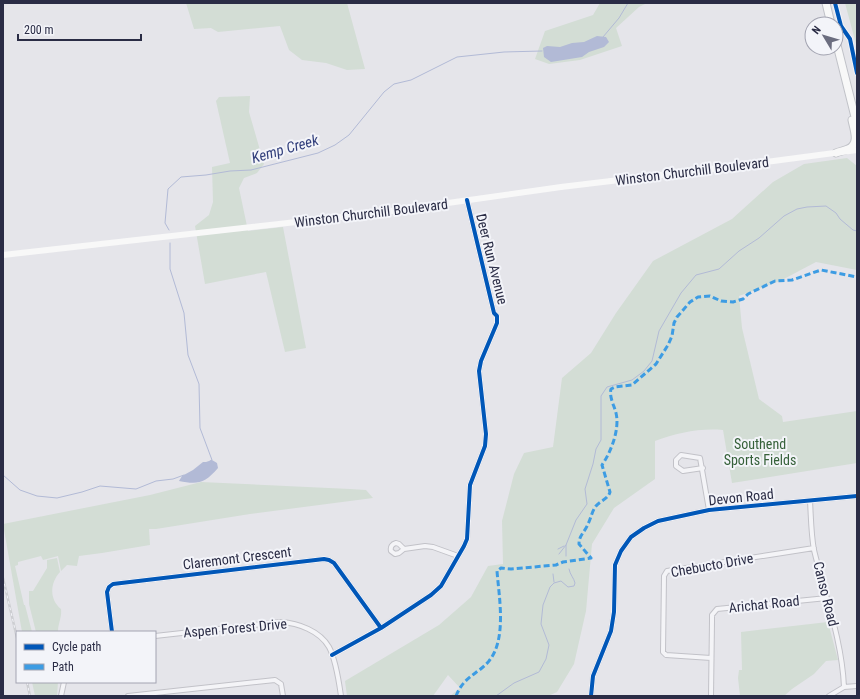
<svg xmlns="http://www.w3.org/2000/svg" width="860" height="699" font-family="'Roboto Condensed',sans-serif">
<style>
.green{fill:#d3ddd5}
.water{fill:#b2bad6}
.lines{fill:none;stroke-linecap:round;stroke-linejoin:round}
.stream{stroke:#b2bad6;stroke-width:1}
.minor-casing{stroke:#c2c2c8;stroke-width:6}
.primary-casing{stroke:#c0c2c8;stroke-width:9}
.minor{stroke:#f4f4f7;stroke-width:4}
.secondary{stroke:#f8f8f8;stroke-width:6}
.primary{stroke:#f8f8f8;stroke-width:7}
.rail-casing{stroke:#cdced2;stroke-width:2.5}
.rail{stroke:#f3f4f9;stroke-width:1;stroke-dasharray:3;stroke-linecap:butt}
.quiet{stroke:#3d9ce3;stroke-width:3;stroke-dasharray:6 3;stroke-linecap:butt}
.cycleway-casing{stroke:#f3f4f9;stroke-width:6}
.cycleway{stroke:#0057b8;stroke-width:4}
.labels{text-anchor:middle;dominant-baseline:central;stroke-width:4;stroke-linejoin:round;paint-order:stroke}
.street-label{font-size:14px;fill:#2a2c45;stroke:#f3f4f9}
.park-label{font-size:14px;fill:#36613a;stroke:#f3f4f9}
.water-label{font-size:15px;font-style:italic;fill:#313e7b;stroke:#f3f4f9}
</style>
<rect width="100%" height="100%" fill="#e5e5ea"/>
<!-- green -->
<path class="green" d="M186,3h161l18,66 -18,1 -21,-7 -24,-3 -13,-10 -9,-24 -62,6 -7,-4 -17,1z
M600,3h47l-8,4 -23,21 6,18 -42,14 -31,4 -14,-5 10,-28 48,-16z
M845,3h12v42l-1,-1z
M250,96l-1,16 15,52 -7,9 -13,5 -5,10 9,43 35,-4 23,121 -21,4 -19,-80 -61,12 -10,-58 14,-11 4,-13 -1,-35 18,-4 -14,-62 3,-4z
M847,158l10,8v104l-41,-8 -36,19 -41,15 3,32 17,71 23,17 1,6 74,-11v52l-125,20 -9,-53c-24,-2 -46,3 -68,11v38l-41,29 -22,36 -6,67 -12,53 -17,28 -9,4h-98l10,-8 -12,-13 -15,21h-86l-2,-15 94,-56 32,-28 17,-31 15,-2 -1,-43 12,-47 10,-21 29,-6 9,-69 29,-25 25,-40 37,-52 79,-42 41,-37 31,-18z
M201,482l149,7 16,1 7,8 -123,16 -94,15h-7l1,16 -48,8 -23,3 -2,10 -10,-1 -6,6 -3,-15 -15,4 -2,-4 -23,6v3l-3,1 9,39h1l7,27h-10l-19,-108 147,-29z
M57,558l3,14c-10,11 -11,27 1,37 1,9 -3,14 -3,23h-22l-7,-28v-13h4l14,-23v-8z
M828,622l10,38 -12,1 -12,13 -22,15 -8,7h-44l-2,-18 1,-8h3l-1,-38z
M32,682h26l-1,14h-22z"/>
<!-- water -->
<path class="water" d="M597,36l9,1 3,5 -5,5 -15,5 -7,5 -31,5 -7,-5 -1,-9 4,-2 13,1 12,-4 12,-1z
M212,460l5,3 1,5c-13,15 -20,17 -39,13l3,-5 11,-6 10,-8h3z"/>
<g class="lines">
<!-- stream -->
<path class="stream" d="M603,37l16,-19 9,-15
M169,230l-4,-7 3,-34 13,-12 25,-2 24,-4 21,-1 67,-17 17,-8 14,-10 35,-43 10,-8 17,-4 46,-23 47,-5 38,-1
M170,243v26l14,44 4,42 11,29 1,44 12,32 -2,1
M3,475l17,15 17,6 20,2 25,-6 18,-6 36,3 20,-8 17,-2 11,-4
M558,549l6,-3
M559,554l7,-9
M566,556v-11l10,-25 11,-16 -2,-15 8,-25 3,-15 5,-9v-44l6,-9 25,-7 12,-9 8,-10 7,-30 22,-38 15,-18 23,-6 20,-18 20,-13 25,-22 13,-7 10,-2 19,-1 10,7 4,6 13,11 4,1
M553,574l1,8
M496,696l18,-13 25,-11 7,-13 3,-14 -8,-21 2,-19 7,-18 4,-4 7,-2 7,6 6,-1 1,-3c-1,-5 -5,-8 -6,-14"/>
<defs>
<path id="minor" d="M703,468l-20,3 -7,-5v-6l5,-5 19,3 9,52
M810,501c1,16 1,33 4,49 11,46 28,90 30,137
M396,543l3,1 5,5 -5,4 -4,1 -4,-3c-1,-4 1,-7 5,-8z
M404,549l21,-3 8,1 25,9
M112,632l-5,-40 2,-5 4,-3 211,-25 5,1 5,3 47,65
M155,636l126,-14c17,1 39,9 48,25 7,13 10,35 12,49
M332,655l49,-27 50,-33 10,-9 23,-40 3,-7 3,-54 15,-39 1,-12 -7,-63 2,-10 16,-38v-7l-3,-3 -27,-113
M711,658l-45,-3 -3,-3 1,-76 3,-5 147,-23
M61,696l3,-14
M128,696l147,-16 6,4 2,12
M591,696l2,-20 18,-45 3,-19 1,-47 6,-14 10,-14 13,-9 14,-7 51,-11 148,-14
M711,696l1,-75v-6l5,-6 110,-11
M829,696l15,-9 13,-1"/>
<path id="primary" d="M826,3l5,21
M836,41l21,84
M836,153c4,-2 8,-2 12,-4 12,-5 6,-19 4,-29"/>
</defs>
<!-- minor casing -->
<use href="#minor" class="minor-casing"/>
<!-- primary casing -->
<use href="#primary" class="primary-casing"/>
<!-- minor -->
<use href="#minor" class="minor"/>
<!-- secondary -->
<path class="secondary" d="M3,255l374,-42 184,-26 175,-21 121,-16"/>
<!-- primary -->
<use href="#primary" class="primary"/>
<defs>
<path id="rail" d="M3,578l14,60
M27,682l3,14"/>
</defs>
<!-- rail casing -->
<use href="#rail" class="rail-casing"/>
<!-- rail -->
<use href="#rail" class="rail"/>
<!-- quiet -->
<path class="quiet" d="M456,696c8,-20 21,-21 33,-35 18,-22 10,-64 8,-90l4,-3 10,1 45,-4 7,-3 28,-4 -12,-14c0,-9 6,-12 9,-20 3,-6 4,-13 8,-18 4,-5 12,-7 14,-14l-8,-27c9,-13 18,-36 14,-52 -2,-8 -7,-16 -5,-24l4,-2 17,-2 24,-21 12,-19 4,-9 2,-13 3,-6 13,-15 8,-5 12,-1 11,5 12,1 10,-3 5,-5 27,-13 17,-1 29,-10 36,7"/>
<defs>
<path id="cycleway" d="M835,3l6,23 9,13 7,34
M112,632l-5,-40 2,-5 4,-3 211,-25 5,1 5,3 47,65
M332,655l49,-27 50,-33 10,-9 23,-40 3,-7 3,-54 15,-39 1,-12 -7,-63 2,-10 16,-38v-7l-3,-3 -27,-113
M591,696l2,-20 18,-45 3,-19 1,-47 6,-14 10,-14 13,-9 14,-7 51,-11 148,-14"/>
</defs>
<!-- cycleway casing -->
<use href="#cycleway" class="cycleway-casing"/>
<!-- cycleway -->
<use href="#cycleway" class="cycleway"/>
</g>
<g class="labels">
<!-- street labels -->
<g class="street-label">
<text transform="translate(692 171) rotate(-7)">Winston Churchill Boulevard</text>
<text transform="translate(371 213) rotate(-7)">Winston Churchill Boulevard</text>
<text transform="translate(492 259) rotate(76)">Deer Run Avenue</text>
<text transform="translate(741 497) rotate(-6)">Devon Road</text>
<text transform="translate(237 558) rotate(-7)">Claremont Crescent</text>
<text transform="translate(712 565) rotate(-10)">Chebucto Drive</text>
<text transform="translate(826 594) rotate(76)">Canso Road</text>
<text transform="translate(764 604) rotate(-6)">Arichat Road</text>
<text transform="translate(235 628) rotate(-5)">Aspen Forest Drive</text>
</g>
<!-- park labels -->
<g class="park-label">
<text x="760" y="444">Southend<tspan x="760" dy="16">Sports Fields</tspan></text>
</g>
<!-- water labels -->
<g class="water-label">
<text transform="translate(285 149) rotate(-16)">Kemp Creek</text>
</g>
</g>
<!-- border -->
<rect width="860" height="699" fill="none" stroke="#2a2c45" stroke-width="8"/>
<!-- legend -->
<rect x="16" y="631" width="140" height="52" fill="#f3f4f9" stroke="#a3a4b1"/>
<rect x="24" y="644" width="20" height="6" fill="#0057b8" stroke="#a3a4b1"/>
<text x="52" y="651" font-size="12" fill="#2a2c45">Cycle path</text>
<rect x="24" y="664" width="20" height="6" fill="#3d9ce3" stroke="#a3a4b1"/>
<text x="52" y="671" font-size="12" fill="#2a2c45">Path</text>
<!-- north arrow -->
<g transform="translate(824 36) rotate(308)"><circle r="19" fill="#f3f4f9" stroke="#a3a4b1"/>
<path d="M0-3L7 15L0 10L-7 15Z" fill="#6b6d7f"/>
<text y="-6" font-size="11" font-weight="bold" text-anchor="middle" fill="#2a2c45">N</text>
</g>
<!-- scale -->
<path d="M18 34v6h123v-6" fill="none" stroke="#2a2c45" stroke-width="2"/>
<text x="24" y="34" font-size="12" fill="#2a2c45" stroke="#f3f4f9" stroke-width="3" paint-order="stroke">200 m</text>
</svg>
